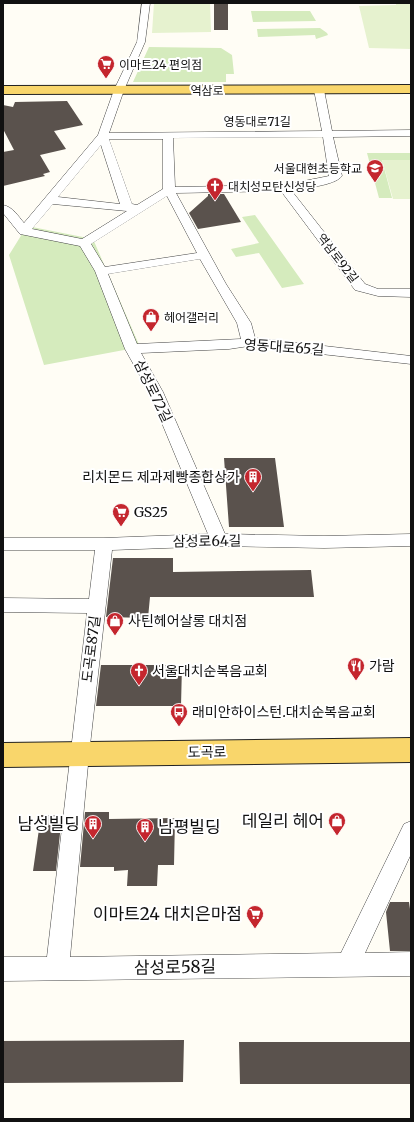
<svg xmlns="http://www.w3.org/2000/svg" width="414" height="1122" font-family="Merriweather,'Noto Sans KR',serif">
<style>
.green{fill:#d5ebbd}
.pitch{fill:#e6f2cf}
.building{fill:#5a524d}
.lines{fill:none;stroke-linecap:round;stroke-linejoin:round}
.minor-casing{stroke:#444;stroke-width:1}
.major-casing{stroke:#222;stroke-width:2}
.minor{fill:#fff;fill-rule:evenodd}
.major{fill:#f9d66b;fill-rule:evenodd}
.labels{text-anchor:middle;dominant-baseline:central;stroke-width:4;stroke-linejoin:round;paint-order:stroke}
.far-poi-label{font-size:12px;fill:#111;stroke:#fff;text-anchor:start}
.far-street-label{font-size:12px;fill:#111;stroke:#fff}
.street-label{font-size:14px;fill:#111;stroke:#fff}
.poi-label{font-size:14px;fill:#111;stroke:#fff;text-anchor:start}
.near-poi-label{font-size:17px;fill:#111;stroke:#fff;text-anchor:end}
.near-street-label{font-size:17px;fill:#111;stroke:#fff}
</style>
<rect width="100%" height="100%" fill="#fffdf5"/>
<!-- green -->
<path class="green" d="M251,11h59l6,10 -63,1z
M320,28l7,5 1,2 -12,4 -1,-4 -57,2 -1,-8z
M149,47l72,1 11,7 2,19h-8v8h-93z
M367,153h44v7h-29l10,38h-13z
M255,215l49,69 -22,4 -23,-35 -23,4 -5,-8 28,-6 -17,-26z
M27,226l66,13 47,108 -96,18 -35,-110z"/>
<!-- pitch -->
<path class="pitch" d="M154,3h56l1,29 -59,1z
M396,3h15v46l-42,-1 -10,-42 37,-1z
M382,160h29v39h-18z"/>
<!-- building -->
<path class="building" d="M214,4h14v26h-14z
M67,101l16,24 -29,6 12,18 -26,6 10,17 -7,2 2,2 -42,10v-34l11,-2 -11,-21v-24l10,2 2,-5z
M208,194h16l17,28 -43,7 -9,-16 19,-17z
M224,458h51l9,69h-55z
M113,558h60v14l138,-2 3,27h-164l-2,21 -42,-1z
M101,665h81l-1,41h-85z
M85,812h24v7l66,-1 -1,47h-16l-1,21h-30l1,-16 -14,1v-4h-34z
M41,815h21l-6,56h-23z
M390,902h19l2,14v35h-21l-4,-39z
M184,1040l-1,42 -180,1v-42z
M239,1042h172v42h-171z"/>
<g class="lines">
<defs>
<path id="minor" d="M142,3h8l-5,39 -21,48 -15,43 213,-2 -8,-41 5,-3 5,3 8,41 79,-1v6l-78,1 9,39c-8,10 -38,12 -51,14l74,94 13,5h33v8l-33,-1 -23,-6 -74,-99 -105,2 50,91 25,39 4,15 156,18v8l-162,-18 -20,3 -88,4 22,39 62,142 99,2 87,-2v12l-87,2 -105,-2 -107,4 -23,204 -19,203 271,-4 63,-129 7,-3v33l-46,99 46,-1v24l-408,5v-24h44l40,-344 -84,-1v-14l86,1 6,-49h-92v-12h101l104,-4 -59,-142 -24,-43 -30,-78 -15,-25 -60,-12 -17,-21v-8c10,2 15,11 21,18l74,-88 16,-45 23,-48zM323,137l6,39 -45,9 -109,2 -2,-49zM109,139h54v50l-26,16 -5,-1zM101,145l19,59 -62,-7zM167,196l30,57 -92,14 -14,-23zM53,204l74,7 -45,28 -50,-10zM200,259l37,64 4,16 -104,5 -29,-70z"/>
<path id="major" d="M411,85v8l-408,1v-8z
M411,738v24l-408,5v-24z"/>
</defs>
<!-- minor casing -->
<use href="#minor" class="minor-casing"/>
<!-- major casing -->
<use href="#major" class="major-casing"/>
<!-- minor -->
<use href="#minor" class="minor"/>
<!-- major -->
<use href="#major" class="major"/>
</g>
<!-- icons -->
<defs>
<symbol id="supermarket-pin" viewBox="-11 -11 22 30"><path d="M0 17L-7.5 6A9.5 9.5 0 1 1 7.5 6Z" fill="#c4262e" stroke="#fff"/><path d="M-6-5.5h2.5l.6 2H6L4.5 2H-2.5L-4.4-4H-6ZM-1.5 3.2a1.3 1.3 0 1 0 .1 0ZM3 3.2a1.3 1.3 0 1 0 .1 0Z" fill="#fff"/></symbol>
<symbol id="school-pin" viewBox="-11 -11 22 30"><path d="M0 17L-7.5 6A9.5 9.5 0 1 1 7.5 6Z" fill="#c4262e" stroke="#fff"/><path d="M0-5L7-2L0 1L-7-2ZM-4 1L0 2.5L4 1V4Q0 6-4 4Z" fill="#fff"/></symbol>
<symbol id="church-pin" viewBox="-11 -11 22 30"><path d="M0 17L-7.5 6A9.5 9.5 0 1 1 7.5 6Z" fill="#c4262e" stroke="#fff"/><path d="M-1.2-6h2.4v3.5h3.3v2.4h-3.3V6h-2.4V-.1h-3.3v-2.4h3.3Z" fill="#fff"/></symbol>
<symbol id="shop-pin" viewBox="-11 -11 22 30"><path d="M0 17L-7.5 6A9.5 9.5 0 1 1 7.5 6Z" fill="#c4262e" stroke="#fff"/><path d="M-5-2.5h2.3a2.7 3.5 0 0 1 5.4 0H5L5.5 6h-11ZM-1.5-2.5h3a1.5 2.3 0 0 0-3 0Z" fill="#fff"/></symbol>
<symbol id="building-pin" viewBox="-11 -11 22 30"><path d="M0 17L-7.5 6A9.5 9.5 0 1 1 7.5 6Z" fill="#c4262e" stroke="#fff"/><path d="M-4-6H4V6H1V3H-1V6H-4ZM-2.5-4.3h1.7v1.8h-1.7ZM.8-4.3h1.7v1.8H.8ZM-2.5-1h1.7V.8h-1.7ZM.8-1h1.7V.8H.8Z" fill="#fff"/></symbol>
<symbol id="restaurant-pin" viewBox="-11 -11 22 30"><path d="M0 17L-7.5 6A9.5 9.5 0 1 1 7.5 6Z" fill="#c4262e" stroke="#fff"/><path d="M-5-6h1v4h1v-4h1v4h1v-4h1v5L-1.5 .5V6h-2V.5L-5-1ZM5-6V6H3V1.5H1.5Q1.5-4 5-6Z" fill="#fff"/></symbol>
<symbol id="bus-pin" viewBox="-11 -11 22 30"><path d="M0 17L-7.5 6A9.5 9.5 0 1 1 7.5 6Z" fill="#c4262e" stroke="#fff"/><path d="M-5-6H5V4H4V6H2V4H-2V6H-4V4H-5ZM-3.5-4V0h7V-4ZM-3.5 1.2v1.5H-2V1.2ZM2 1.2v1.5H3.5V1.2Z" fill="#fff"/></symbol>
</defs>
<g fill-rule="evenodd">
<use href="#supermarket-pin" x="96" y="54" width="20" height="27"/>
<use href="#school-pin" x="365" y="158" width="20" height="27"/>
<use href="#church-pin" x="205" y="176" width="20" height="27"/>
<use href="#shop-pin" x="141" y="307" width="20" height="27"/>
<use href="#building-pin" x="243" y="467" width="20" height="27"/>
<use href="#supermarket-pin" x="111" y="502" width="20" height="27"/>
<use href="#shop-pin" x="105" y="611" width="20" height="27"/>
<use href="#restaurant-pin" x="346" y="656" width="20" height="27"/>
<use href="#church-pin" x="129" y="661" width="20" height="27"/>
<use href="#bus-pin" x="169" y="702" width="20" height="27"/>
<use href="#shop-pin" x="327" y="811" width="20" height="27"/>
<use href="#building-pin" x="83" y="814" width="20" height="27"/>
<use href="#building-pin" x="135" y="817" width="20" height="27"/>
<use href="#supermarket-pin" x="245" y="904" width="20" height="27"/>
</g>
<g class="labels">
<!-- far-poi labels -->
<g class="far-poi-label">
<text x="119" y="64">이마트24 편의점</text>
<text x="362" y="168" text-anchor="end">서울대현초등학교</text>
<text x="228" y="186">대치성모탄신성당</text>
<text x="164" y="317">헤어갤러리</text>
</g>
<!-- far-street labels -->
<g class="far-street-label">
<text x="207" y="90">역삼로</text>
<text x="257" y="121">영동대로71길</text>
<text transform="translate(338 258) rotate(52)">역삼로92길</text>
</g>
<!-- street labels -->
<g class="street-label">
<text transform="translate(284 347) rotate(4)">영동대로65길</text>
<text transform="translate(153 391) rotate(64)">삼성로72길</text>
<text transform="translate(207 541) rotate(-1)">삼성로64길</text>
<text transform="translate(91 649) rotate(-83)">도곡로87길</text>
<text transform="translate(207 752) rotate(-1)">도곡로</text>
</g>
<!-- poi labels -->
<g class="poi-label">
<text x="240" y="477" text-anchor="end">리치몬드 제과제빵종합상가</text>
<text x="134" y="512">GS25</text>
<text x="128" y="621">사틴헤어살롱 대치점</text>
<text x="369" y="666">가람</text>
<text x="152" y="671">서울대치순복음교회</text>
<text x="192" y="712">래미안하이스턴.대치순복음교회</text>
</g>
<!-- near-poi labels -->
<g class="near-poi-label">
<text x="324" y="821">데일리 헤어</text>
<text x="80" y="824">남성빌딩</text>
<text x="158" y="827" text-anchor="start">남평빌딩</text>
<text x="242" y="914">이마트24 대치은마점</text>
</g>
<!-- near-street labels -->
<g class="near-street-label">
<text transform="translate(175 967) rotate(-1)">삼성로58길</text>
</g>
</g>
<!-- border -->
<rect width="414" height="1122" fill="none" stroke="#111111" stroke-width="8"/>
</svg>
